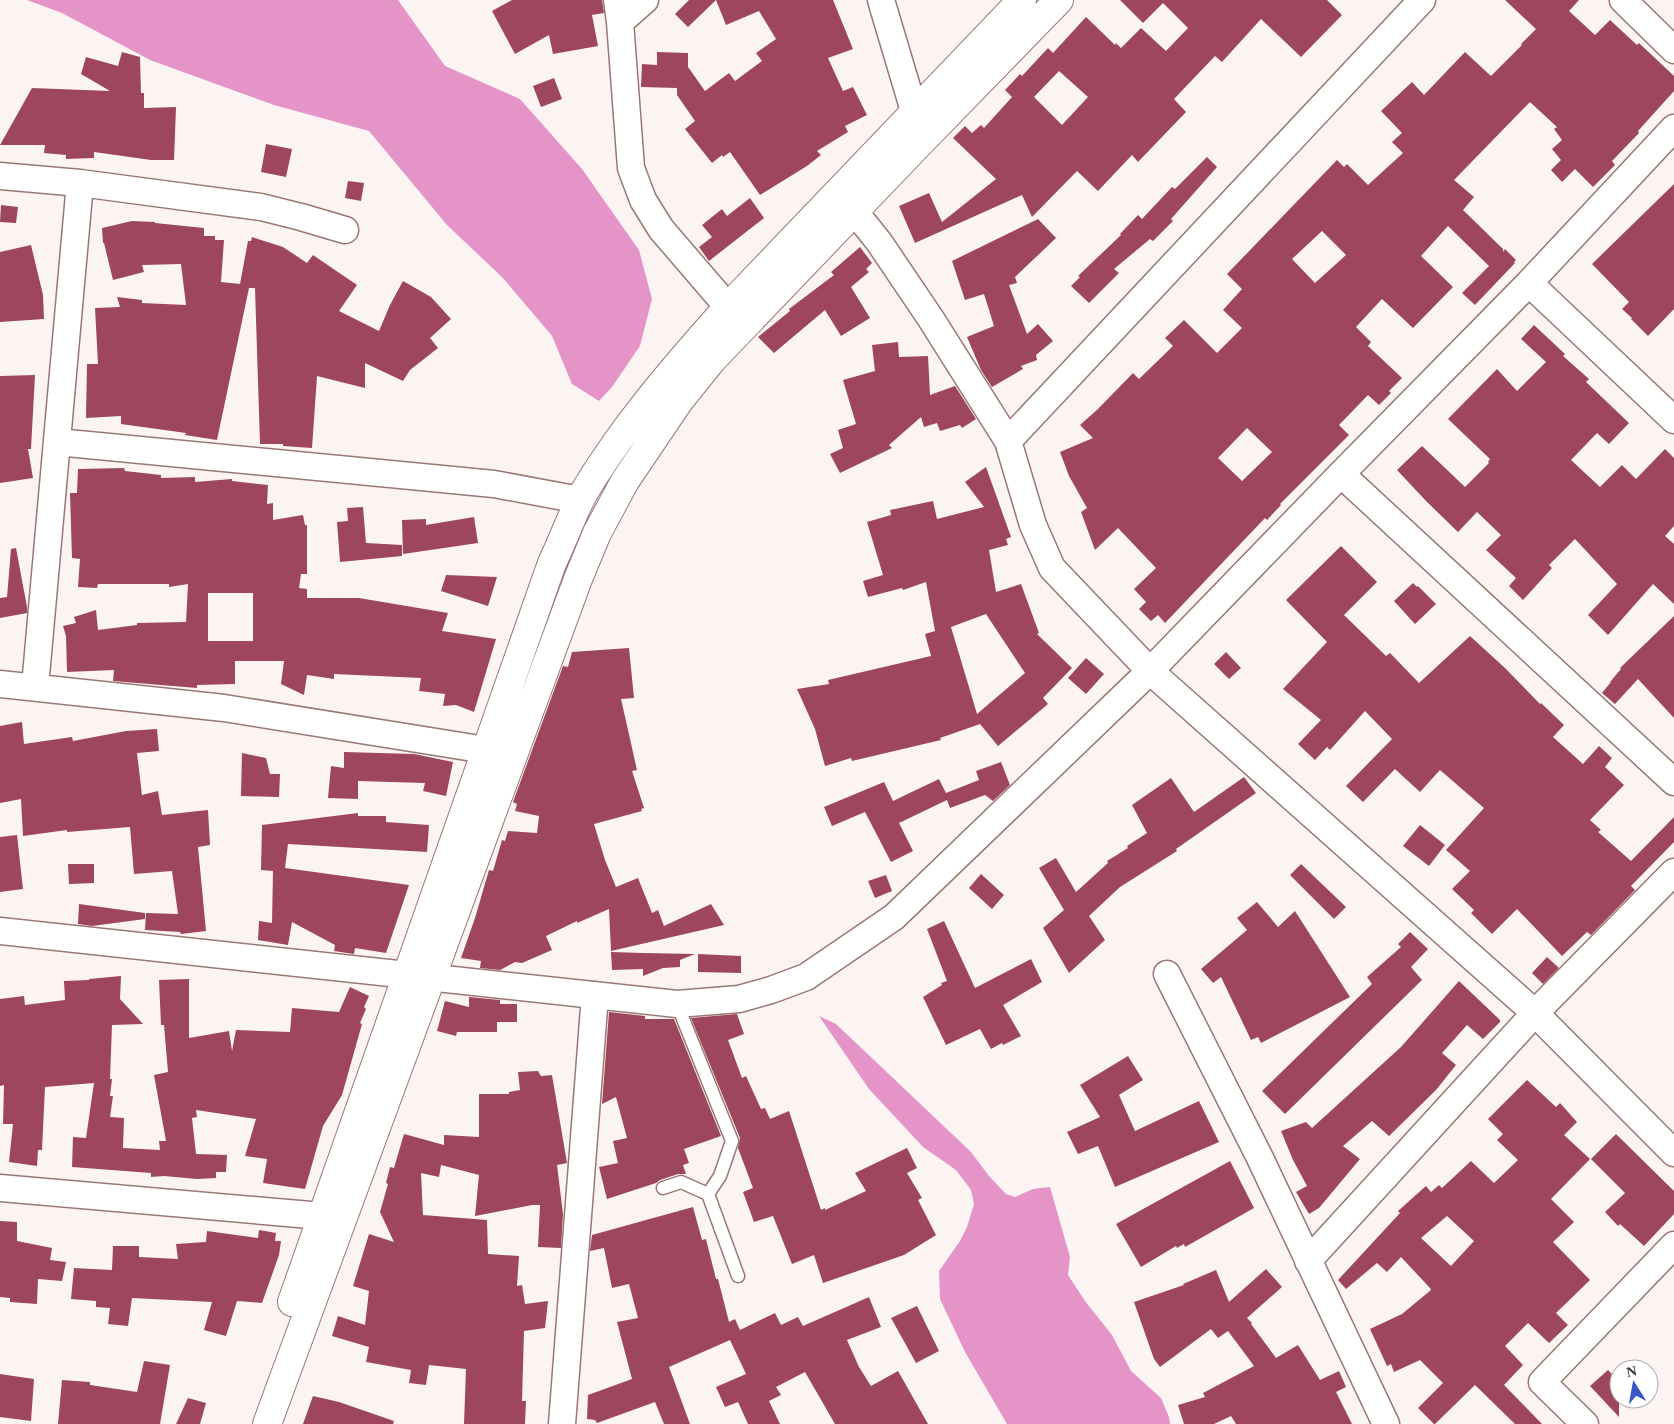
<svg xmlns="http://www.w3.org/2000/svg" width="1674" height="1424" font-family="Georgia,serif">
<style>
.water{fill:#e594c8}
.building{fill:#9d465d;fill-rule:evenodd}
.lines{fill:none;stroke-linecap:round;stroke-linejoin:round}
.service-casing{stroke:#997873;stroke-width:15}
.minor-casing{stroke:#997873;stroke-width:29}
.tertiary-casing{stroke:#997873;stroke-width:30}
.service{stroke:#fff;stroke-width:12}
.minor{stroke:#fff;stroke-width:26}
.tertiary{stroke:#fff;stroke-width:28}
</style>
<rect width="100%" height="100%" fill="#fcf4f3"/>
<!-- water -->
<path class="water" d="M27,0h371l47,66 75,33 62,70 57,81 13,49 -12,47 -28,41 -13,14 -27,-17 -20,-48 -49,-58 -56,-53 -78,-94 -95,-26 -124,-45 -88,-47z
M819,1016l17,8 135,128 18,24 17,18 9,3 18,-8 17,-2 20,70 -2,18 17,26 27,34 19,36 30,27 8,19 1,7h-163l-42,-72 -25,-53 -1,-28 21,-30 7,-14 7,-23 -3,-14 -15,-20 -33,-23 -54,-58z"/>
<!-- building -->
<path class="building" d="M512,0h90l2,13 -12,2 6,31 -45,8 -4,-19 -34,19 -23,-43z
M689,0h144l20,49 -25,9 15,33 10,-4 14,28 -22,11 3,6 -31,19 4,4 -14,11 -47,29 -30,-43 -7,5 -1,-2 -10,8 -27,-34 10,-8 -18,-26v-7l-36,-1 1,-23 15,1v-13l31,1v14l17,24 24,-18 6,8 27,-20 -6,-8 20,-14 -17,-28 -33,14 -10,-25 -28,27 -13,-13z
M1120,0h207l15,15 -41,42 -40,-38 -39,43 -7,-6 -41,43 12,13 -48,50 -6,-7 -34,36 -21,-20 -45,46 -10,-22 -107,48 -16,-37 30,-13 13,29 54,-43 -43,-41 12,-12 7,7 9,-8 3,3 28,-31 -7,-7 15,-16 2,2 26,-28 5,5 33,-36 29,28 1,-2 5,5 20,-20 25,23 22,-23 -25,-25 -20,20zM1059,71l29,26 -26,28 -28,-28z
M1505,0h74l-10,11 26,24 15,-15 27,25 2,-2 35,33v15l-36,40 1,2 -27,28 3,4 -22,22 -18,-18 -13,13 -11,-12 10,-10 -9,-11 10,-9 -8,-11 3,-2 -27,-25 -76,78 20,17 -11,13 40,39v3l2,-3 11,11 -2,2 1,1 -40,42 -13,-12 27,-27 -41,-40 -27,30 32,31 -40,41 -31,-29 -26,28 15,15 -3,4 34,32 -13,13 2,2 -12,12 -11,-10 -29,30 10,10 -69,69 1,1 -14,15 -2,-2 -100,105 -7,-8 -7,6 -12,-12 7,-7 -12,-13 22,-21 -38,-40 -23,22 -14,-38 6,-4 -18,-32 -9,-24 33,-14 -13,-13 18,-16 35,-36 6,6 34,-33 -8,-8 19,-18 33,33 25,-25 -19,-18 19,-21 -15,-15 110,-114 7,7 3,-3 21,21 35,-32 -11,-11 10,-9 -21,-22 31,-29 12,13 41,-43 26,24 31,-31 -1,-1 15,-15zM1322,231l24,24 -31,28 -23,-24zM1247,428l25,24 -30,29 -24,-23z
M122,52l18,5 1,36h3v15l32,-1 -2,53h-23l-57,-8v6l-28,1v-4l-22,-2 1,-8h-45l32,-57 78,3 -29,-17 5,-17 32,9z
M554,78l8,21 -21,8 -8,-21z
M266,144l26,5 -6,28 -25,-5z
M1207,157l10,10 -46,52 2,2 -20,20 -3,-2 -36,30 5,4 -30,30 -18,-17 9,-9 -2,-1 43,-41 -1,-1 18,-19 4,4 30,-32 3,2z
M348,181l16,2 -3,18 -16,-3z
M1674,184v125l-26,27 -17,-17 1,-1 -10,-9 7,-7 -37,-38z
M750,198l14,20 -55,43 -10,-14 13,-10 -10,-12 20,-16 5,7z
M1,205l17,2 -2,16 -16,-1z
M1038,219l18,19 -41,39 2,6 -8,2 18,49 11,-10 15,17 -17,14 1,5 -16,6 2,3 -31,18 -11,-17 -14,-33 27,-11 -10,-32 -19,6 -13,-39z
M132,221l23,1v1l49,5v8h11v4h9l-3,42 19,2 8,-43h3l1,-4 31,10 24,16 6,-8 44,30 -18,26 40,20 11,-26 13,-24 28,16 20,22 -21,19 8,10 -28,22 -7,11 -38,-18v25l-48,-12 -5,72 -29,-2v-2h-23l-5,-156h-6l-32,152 -32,-5 1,-2 -65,-9v-8l-35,2 1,-54h11l-3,-56 25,-1 -3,-10 25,3v3l44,2 -5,-41 -39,1 2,7 -31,8 -9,-37h-1l-1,-15z
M31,245l12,50 1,24 -44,3v-70z
M860,247l12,16 -6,6 3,3 -18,15 19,31 -29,18 -16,-26 -51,43 -16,-16 32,-26 -1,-2 45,-34 -3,-3z
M1534,325l31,29 -2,2 26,23 -3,3 43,41 -20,21 -12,-11 -26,27 29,27 22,-22 14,14 29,-30 9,9v68l-9,10 9,8v60l-21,-20 -45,51 -20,-20 29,-31 -42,-45 -26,26 3,3 -29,32 -14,-14 7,-8 -30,-28 15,-15 -24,-23 -19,20 -31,-30 -30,-32 25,-24 43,41 24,-24 -1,-1 2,-3 -42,-40 49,-50 20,22 29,-29 -25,-23z
M898,342l1,15 29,-1 2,39 25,-9 21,33 -14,9 -2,-3 -20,6 -3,-8 -13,4 -3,-10 -32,28 3,3 -52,25 -10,-19 13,-6 -5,-18 18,-6 -13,-44 32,-9 -3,-26z
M35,375l-4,74h-3l5,29 -33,5v-107z
M986,467l25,70 -5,2 2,6 -19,5 7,42 25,-8 18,49 -2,1 35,34 -29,30 5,6 -50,42 -18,-22 -40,14 1,2 -89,21 -1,-3 -26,8 -10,-37 -18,-40 32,-5 -1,-4 103,-24 -6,-22 10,-3 -9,-49 -23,8 -1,-2 -34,9 -5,-16 20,-6 -16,-53 24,-7 -1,-5 43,-9 4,18 47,-12 -19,-25zM986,614l39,59 -48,41 -26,-87z
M124,468l1,3 36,4v3l34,-1v5l37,-3v2l36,4 -1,19 6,-1v17l30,-5 2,10h2v49h-6l-2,14 8,1v9h52l89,15 -6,18 54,8 -22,73 -18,-7 -13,1 2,-12 -26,-3 2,-13 -87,-4v5l-27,-4 -3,20 -23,-11 3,-23h-49v23l-38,1v3l-84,-7 1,-11 -47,2 -1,-36 -3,-10 13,-3 -2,-6 22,-7 2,20 39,-5v-2l49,-1 2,-38 -19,3v-3h-71l-1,4 -19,-1 2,-28 -8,-1 -2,-65h7l1,-24zM208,593h45v48h-45z
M363,507l3,36 36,2v11l-62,6 -3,-40 11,-1 -1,-13z
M474,517l4,26 -75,11 -1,-34 24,-1v6z
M1341,546l36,36 -33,33 42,41 4,-3 29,30 51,-47 35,32 35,36 1,-1 23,22 -11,12 30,27 16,-18 13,12 -7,9 19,18 -34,35 11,10 -3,2 33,29 43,-44v25l-43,44 4,4 -44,45 -4,-3 -25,24 -45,-47 -25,25 -21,-21 3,-3 -22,-21 18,-18 -24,-21 38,-42 -44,-38 -20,22 -25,-23 -32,33 -17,-16 46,-47 -27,-28 -35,39 -3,-3 -12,13 -17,-16 23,-24 -38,-31 44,-47 -41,-42z
M16,548l11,59v6l-27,5v-20l7,-1 4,-48z
M446,575l51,2 -9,29 -47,-15z
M1413,583l4,4 1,-1 18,18 -21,20 -21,-23z
M1674,616v102l-36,-39 -23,25 -13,-11 9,-11h-1l11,-13 -1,-1z
M629,648l5,50 -13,1 16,71 -5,1 12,37 -3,1 1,2 -48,13 11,36 11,27 22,-9 14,35 6,-3 6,16 47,-22 13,21 -113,26 -2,-42 -32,14v-2l-31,15 6,14 -30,13 -7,-1 -15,8 -20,-2 1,-7 -20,-3 14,-40 14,-48 4,1 9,-31 3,1 3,-10 29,2 2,-17 -24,-5 2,-7 -4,-2 50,-136 5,1 4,-15z
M1226,652l15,16 -12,11 -15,-15z
M1086,658l18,16 -18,20 -18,-16z
M22,722l2,22 48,-7 1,4 53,-10 31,-2 2,22 -22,2 5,42 16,-4 4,24 46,-5 2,35 -12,2 8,84 -25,3 -1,-2 -35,-2 1,-17 32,1 -6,-43 -38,3 -4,-47 -63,5v-2l-44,6 -2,-37 -21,4v-77z
M344,752l70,2 39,8 -7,34 -23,-5 2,-8 -67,-2v18l-30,-1 3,-32 13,2z
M242,753l24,5 4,16h10l-1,23 -38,-1z
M1001,762l9,23 -17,16 -8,-6 -35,13 -3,-8 -48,23 14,28 -22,11 -26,-50 -33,14 -8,-19 60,-25 9,19 46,-22 7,14 33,-13 -3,-9z
M1244,777l12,16 -80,56 1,2 -57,36 -31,29 16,24 -36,33 -26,-45 21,-18 -25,-42 17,-10 20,34 32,-29 -1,-2 21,-13 -1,-2 20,-13 -15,-28 39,-27 23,34z
M358,813v3h28v6l43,3 -2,27 -139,-8 -3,24 124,17 -23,68 -31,-5 -1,6 -20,-3 1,-6 -43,-23 -4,23 -30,-5 1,-19 13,2 1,-52 -12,-1 1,-45z
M1420,825l25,20 -16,21 -26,-20z
M17,835l6,54 -23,3v-55z
M68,864h26v19l-25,1z
M1301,864l45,43 -12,12 -44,-44z
M981,874l23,21 -12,14 -23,-21z
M886,875l6,16 -17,7 -7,-17z
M1257,902l21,25 17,-16 55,86 -89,46 -3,-6 -7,3 -30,-63 -8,6 -12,-14 46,-39 -10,-12z
M79,904l66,9v6l-53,7 -14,-2z
M944,921l31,67 56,-29 11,23 -39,23 18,31 -18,9 -1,-2 -11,6 -11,-20 -34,16 -23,-48 19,-12 -1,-2 6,-2 -20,-52z
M1410,932l18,17 -17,18 11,13 -137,134 -23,-23 110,-107 -5,-7 34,-30 -3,-3z
M611,952l32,1 52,1 -15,6v7l-17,1 -20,8v-7l-31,1z
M698,954l43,2v17l-43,-1z
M1547,957l12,11 -16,16 -11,-11z
M121,976l-1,23 23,25 -31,1 -2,54h2l-2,17h3l-3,21 14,1 -1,30 37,2 -1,-9h7l-12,-66 14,-3 -4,-47h-3l-2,-45 30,-1v59l40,-7 3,20 4,-21 54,2 2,-24 47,4 11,-25 19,9 -5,11 2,2 -6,14 2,1 -20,71 -19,31 -18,63 -42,-6 4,-24 -22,-3 11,-37 -60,-9 1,7 -5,1 4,36 31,1 -1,17h-10v6l-19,1 -33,-3 -13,1v-4l-79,-6 1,-30 13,1 8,-55 -49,4 -3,63h-4l-1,16 -28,-4 4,-38h-10l1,-39 -4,1v-87l24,-3 1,9 40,-5 -1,-19 25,-1v-1z
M1459,981l41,39v2l-17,17 -16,-14 -25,28 14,12 -20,25 -47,46 -17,-15 -29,25 17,13 -41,49 -10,6 -13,-22 11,-6 -14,-26 -12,-29 25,-9 6,6 89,-81z
M469,997l31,3v4h17v18h-20v10h-40l-1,4 -19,-5 8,-30 24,6z
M609,1012l36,4v3h29l47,117 -37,13 5,14 -6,2 3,9h-8l-18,6 -4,3 -49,16 -8,-32 19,-4 -5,-22 14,-3 -11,-41 -14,7z
M737,1014l7,20 -16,6 14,38 4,-2 15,33 4,-1 5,11 19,-8 32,99 4,-2v2l41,-19 -11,-18 52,-25 10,20 -10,5 15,25 -4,2 18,35 -32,20 -81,28 -9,-28 -22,9 -19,-48 -19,6 -11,-30 10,-4 -15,-40 2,-10 -49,-120z
M1128,1056l15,24 -24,15 16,36 64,-30 20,41 -104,45 -17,-41 -20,8 -11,-22 33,-15 -20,-32z
M538,1071l3,5 11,-1 15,88 -10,2 6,49 -2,34 -23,-1 2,-42h-8l-57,11 4,-41 -38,-10 -2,12 -18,-4 2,42 64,5 1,34 31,2 -2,30 5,-1 3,19 23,-3 -3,27 -21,3 -2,70h4l-1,23h-61l2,-55 -37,-4 -3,20 -17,-2 2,-13 -45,-8 3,-15 -37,-11 6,-20 27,9 4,-34 -16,-5 16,-52 25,8 -14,-30 8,-28 -2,-1 4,-16 4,1 10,-34 40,11v-10l35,2v-43h30v-2l11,-2 -2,-18z
M1527,1080l29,27 4,-4 17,19 -13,13 26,24 -39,40 23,23 -21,20 37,38 -34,33 12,12 -19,18 -21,-20 -23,23 18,19 -19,20 38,39h-27l-40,-39 -40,39h-1l-16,-16 25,-25 -23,-23 -26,12 -3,-8 -4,2 -17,-37 32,-15 29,-24 -1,-2 -29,-31 -14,15 -10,-9 -31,26 -8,-9 62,-67 -2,-2 28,-25 5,6 8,-7 3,3 29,-27 23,22 24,-23 -21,-20 6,-6 -15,-15zM1447,1216l27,25 -23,25 -30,-28z
M1616,1134l58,57v23l-30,32 -24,-22 -2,2 -13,-14 20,-19 -34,-34z
M1230,1161l24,47 -69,39 -1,-3 -7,4 -1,-2 -35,21 -25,-43z
M693,1207l9,33 4,-1 10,40h2l11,43 6,-3 5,11 35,-17 6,12 17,-8 5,9 66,-29 12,30 -34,13 12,27 12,19 27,-15 30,53h-93l-30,-52 -29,15 5,8 -12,6 11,23h-32l-10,-22 -13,5 -9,-20 30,-13 -16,-34 -61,27 21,57h-26l-9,-22 -58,21 -2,-3 -8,-1 1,-24 44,-16 -15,-57 21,-4 -9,-34 -17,4 -8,-40 -14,3 2,-16z
M0,1221l17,1v19l35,7 -2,12 16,2 -4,19 -24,-2 -1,25 -27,-2v-4l-10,-1z
M259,1230l17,3 -1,8h6l-2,14 -17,48 -25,-2 -11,35 -22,-6 8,-28 -80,-4 -4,28 -20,-2 2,-16 -14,-1v-6l-25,-2 3,-31 38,2 1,-24h26v11l39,2 -2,-15 30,-2 1,-11 51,7z
M1266,1269l16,18 -35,31 5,5 -1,1 25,34 22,-13 22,35 19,-9 7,16 -10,5 16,32h-116l-5,-8 -17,8h-30l-6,-19 27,-8 -2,-4 51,-27 -26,-35 -10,7 -7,-9 -51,38 -6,-8 -20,-57 50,-17 -1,-1 33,-14 13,32z
M917,1306l22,45 -23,12 -25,-45z
M144,1361l26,4 -10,59h-102l4,-44 28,2v3l47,7z
M1608,1370l11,11v36l-29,-31z
M0,1374l34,5 -3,42 -31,-4z
M313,1396l26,6 55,19 -1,3h-90z
M188,1398l18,5 -6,21h-24z"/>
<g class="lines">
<defs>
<path id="service" d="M677,1004l55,137 -12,35 -12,18 30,82
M663,1188l18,-6 27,12"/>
<path id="minor" d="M617,0l3,22 11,146 12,32 18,29 67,78
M881,0l39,131
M1623,0l51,50
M620,22l25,-22
M0,176l80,7 181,24 40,10 44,13
M839,197l16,15 24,30 52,77 77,122 25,84 19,43 98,103 385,342 139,140
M1529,283l145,137
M1008,441l414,-441
M57,442l437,42 86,16
M1341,474l333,308
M0,684l224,24 262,42
M35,687l45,-504
M0,931l677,73 62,-5 32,-9 35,-13 88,-60 256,-246 191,-197 188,-191 145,-155
M1167,974l92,182 127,268
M0,1188l322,28
M1308,1261l227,-248 139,-141
M562,1424l33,-429
M1585,1424l-43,-42 132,-137"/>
<path id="tertiary" d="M292,1302l260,-739c10,-21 18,-43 28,-63 10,-20 24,-39 37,-58 34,-48 72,-91 111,-135l294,-307
M267,1424l311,-845 19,-46 28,-52 54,-80 33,-41 202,-211 145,-149"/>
</defs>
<!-- service casing -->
<use href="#service" class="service-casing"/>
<!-- minor casing -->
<use href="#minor" class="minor-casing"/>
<!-- tertiary casing -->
<use href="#tertiary" class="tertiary-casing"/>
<!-- service -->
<use href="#service" class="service"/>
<!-- minor -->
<use href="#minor" class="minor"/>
<!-- tertiary -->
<use href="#tertiary" class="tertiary"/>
</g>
<!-- north arrow -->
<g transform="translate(1634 1384) rotate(349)"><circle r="24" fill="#ffffff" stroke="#b1abab"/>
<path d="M0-4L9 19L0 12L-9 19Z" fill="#3956c8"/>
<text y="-8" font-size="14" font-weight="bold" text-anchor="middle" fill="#3c2e2c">N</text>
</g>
</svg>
